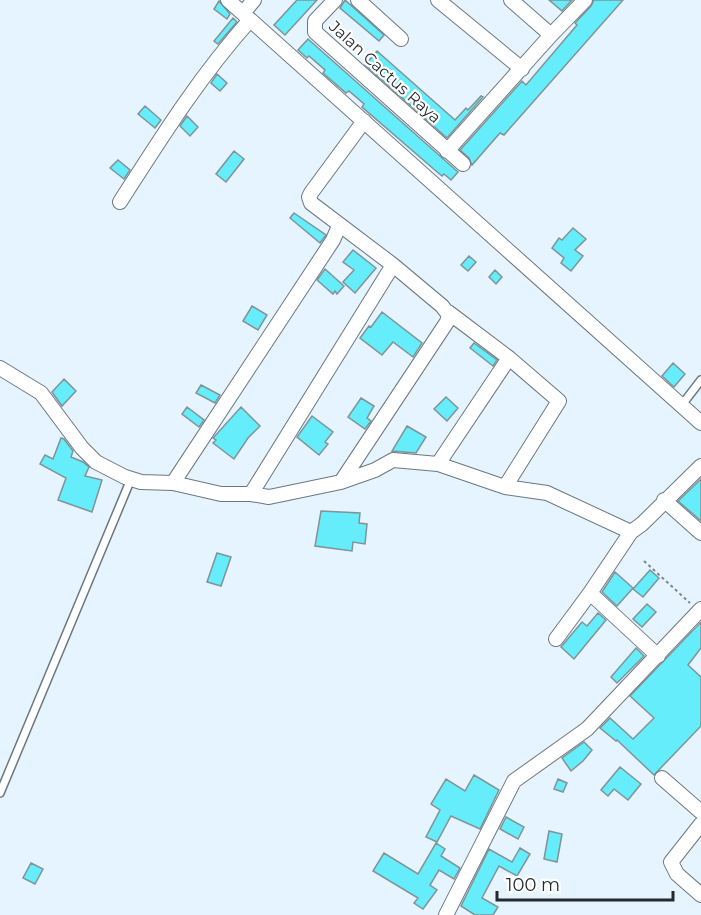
<svg xmlns="http://www.w3.org/2000/svg" width="701" height="915" font-family="Montserrat,sans-serif">
<style>
.building{fill:#65edfc;stroke:#819395;stroke-width:1.5}
.lines{fill:none;stroke-linecap:round;stroke-linejoin:round}
.lane-casing{stroke:#6b7881;stroke-width:10}
.street-casing{stroke:#6b7881;stroke-width:16}
.path{stroke:#7c878d;stroke-width:2;stroke-dasharray:3 3;stroke-linecap:butt}
.lane{stroke:#fff;stroke-width:7}
.street{stroke:#fff;stroke-width:14}
.labels{text-anchor:middle;dominant-baseline:central;stroke-width:4.5;stroke-linejoin:round;paint-order:stroke}
.street-label{font-size:16px;fill:#242a2d;stroke:#fff}
</style>
<rect width="100%" height="100%" fill="#e5f4fe"/>
<!-- building -->
<path class="building" d="M297,0h20l-32,35 -11,-10z
M345,0l39,35 -5,6 -39,-33z
M549,0h23l-10,11z
M594,0h29l-119,135 -4,-2 -28,32 -3,-7 -9,-8 62,-69 4,4 51,-60 -2,-2 16,-17z
M219,1l11,13 -3,5 -13,-10z
M233,18l4,4 -19,22 -4,-3z
M308,39l150,133 -7,8 -7,-6 -2,2 -6,-5 -74,-64 2,-3 -15,-13 -3,2 -23,-20 2,-3 -16,-14 -2,2 -9,-8z
M377,51l78,69 11,-12 2,2 13,-14 2,1 -36,41 -82,-73z
M217,74l10,9 -7,8 -9,-8z
M145,106l16,14 -6,8 -17,-14z
M187,116l11,11 -8,9 -10,-10z
M234,151l10,8 -18,23 -10,-8z
M118,160l12,10 -6,9 -14,-11z
M294,213l32,22 -6,8 -30,-25z
M573,228l13,11 -11,11 8,6 -12,15 -10,-8 3,-5 -12,-10 7,-10 3,2z
M353,250l23,18 -21,25 -12,-11 11,-12 -11,-8z
M469,256l7,6 -8,9 -7,-6z
M325,269l19,17 -7,8 -2,-3 -2,3 -16,-14z
M495,270l7,7 -6,7 -7,-7z
M252,306l15,9 -9,15 -15,-9z
M382,312l40,31 -9,14 -20,-15 -11,13 -22,-17 9,-12 2,1z
M474,343l23,17 -4,6 -23,-18z
M673,363l12,11 -11,13 -12,-11z
M64,379l12,12 -14,15 -10,-14z
M201,385l19,10 -5,8 -19,-10z
M446,397l12,11 -11,13 -13,-12z
M361,398l13,8 -7,12 4,3 -6,8 -17,-12z
M187,407l17,13 -5,7 -17,-13z
M241,407l19,19 -12,12 -14,21 -21,-16 3,-3 -3,-2z
M312,416l21,16 -8,10 3,2 -9,11 -22,-18z
M407,426l19,11 -10,16 -24,-2z
M61,438l3,1 9,12 -2,6 12,5 6,5 -4,9 17,4 -10,32 -34,-12 8,-22 -26,-14 5,-9 8,4z
M701,479v42l-23,-20z
M321,511l39,2 -1,10 8,1 -2,20 -12,-2 -1,9 -37,-5z
M217,553l14,4 -10,29 -14,-4z
M650,570l9,8 -16,19 -10,-8z
M615,572l18,16 -16,18 -15,-14z
M647,604l9,8 -14,15 -9,-8z
M598,613l8,7 -32,39 -13,-12 21,-25 5,4z
M701,622v26l-13,17 13,12v49l-47,49 -37,-35 -1,1 -16,-13 10,-10 23,21 21,-21 -24,-22z
M636,648l8,8 -27,27 -6,-6z
M584,742l8,8 -9,11 -12,10 -9,-13z
M620,767l21,17 -13,16 -14,-11 -6,7 -7,-6z
M474,775l25,15 -19,39 -29,-13 -14,26 -11,-5 14,-27 -9,-6 15,-25 19,12z
M558,779l9,4 -4,9 -9,-3z
M506,817l18,10 -6,12 -18,-10z
M549,831l13,3 -5,28 -13,-3z
M436,843l9,6 -4,7 19,12 -6,11 -15,-9 -9,15 7,5 -14,19 -9,-6 4,-5 -45,-27 11,-18 34,21z
M520,848l10,6 -13,22 -18,-10 -17,32 16,9 -5,8h-18l-14,-9 28,-57 23,13z
M31,863l12,6 -8,15 -12,-6z"/>
<g class="lines">
<defs>
<path id="lane" d="M681,406l20,-26
M0,793l131,-314"/>
<path id="street" d="M228,0l473,423
M335,0l-20,21v11l148,132
M358,0l43,39
M438,0l84,69
M511,0l40,35
M243,13l11,-13
M447,151l104,-116 34,-35
M120,202c41,-64 79,-125 130,-182
M0,368l41,25 41,55 14,14 29,15 16,5 32,1 48,11h30l18,3 72,-15 34,-12 18,-10 45,4 67,23 42,6 84,39 11,-8 59,-58
M438,464l71,-106 -61,-46
M341,482l106,-160 2,-7 -7,-9 -49,-41 -82,-62 -2,-6 2,-4 53,-72
M173,483l160,-243 6,-14
M505,487l54,-86 -50,-43
M251,494l142,-229
M664,500l37,33
M590,593l68,63
M556,639l34,-46 41,-61
M662,778l39,34
M701,824l-30,38 6,12 24,21
M446,915l68,-134 73,-52 114,-120"/>
</defs>
<!-- lane casing -->
<use href="#lane" class="lane-casing"/>
<!-- street casing -->
<use href="#street" class="street-casing"/>
<!-- path -->
<path class="path" d="M644,561l46,42"/>
<!-- lane -->
<use href="#lane" class="lane"/>
<!-- street -->
<use href="#street" class="street"/>
</g>
<g class="labels">
<!-- street labels -->
<g class="street-label">
<text transform="translate(385 72) rotate(42)">Jalan Cactus Raya</text>
</g>
</g>
<!-- scale -->
<path d="M497 891v9h176v-9" fill="none" stroke="#242a2d" stroke-width="3"/>
<text x="506" y="891" font-size="18" fill="#242a2d" stroke="#ffffff" stroke-width="4.5" paint-order="stroke">100 m</text>
</svg>
